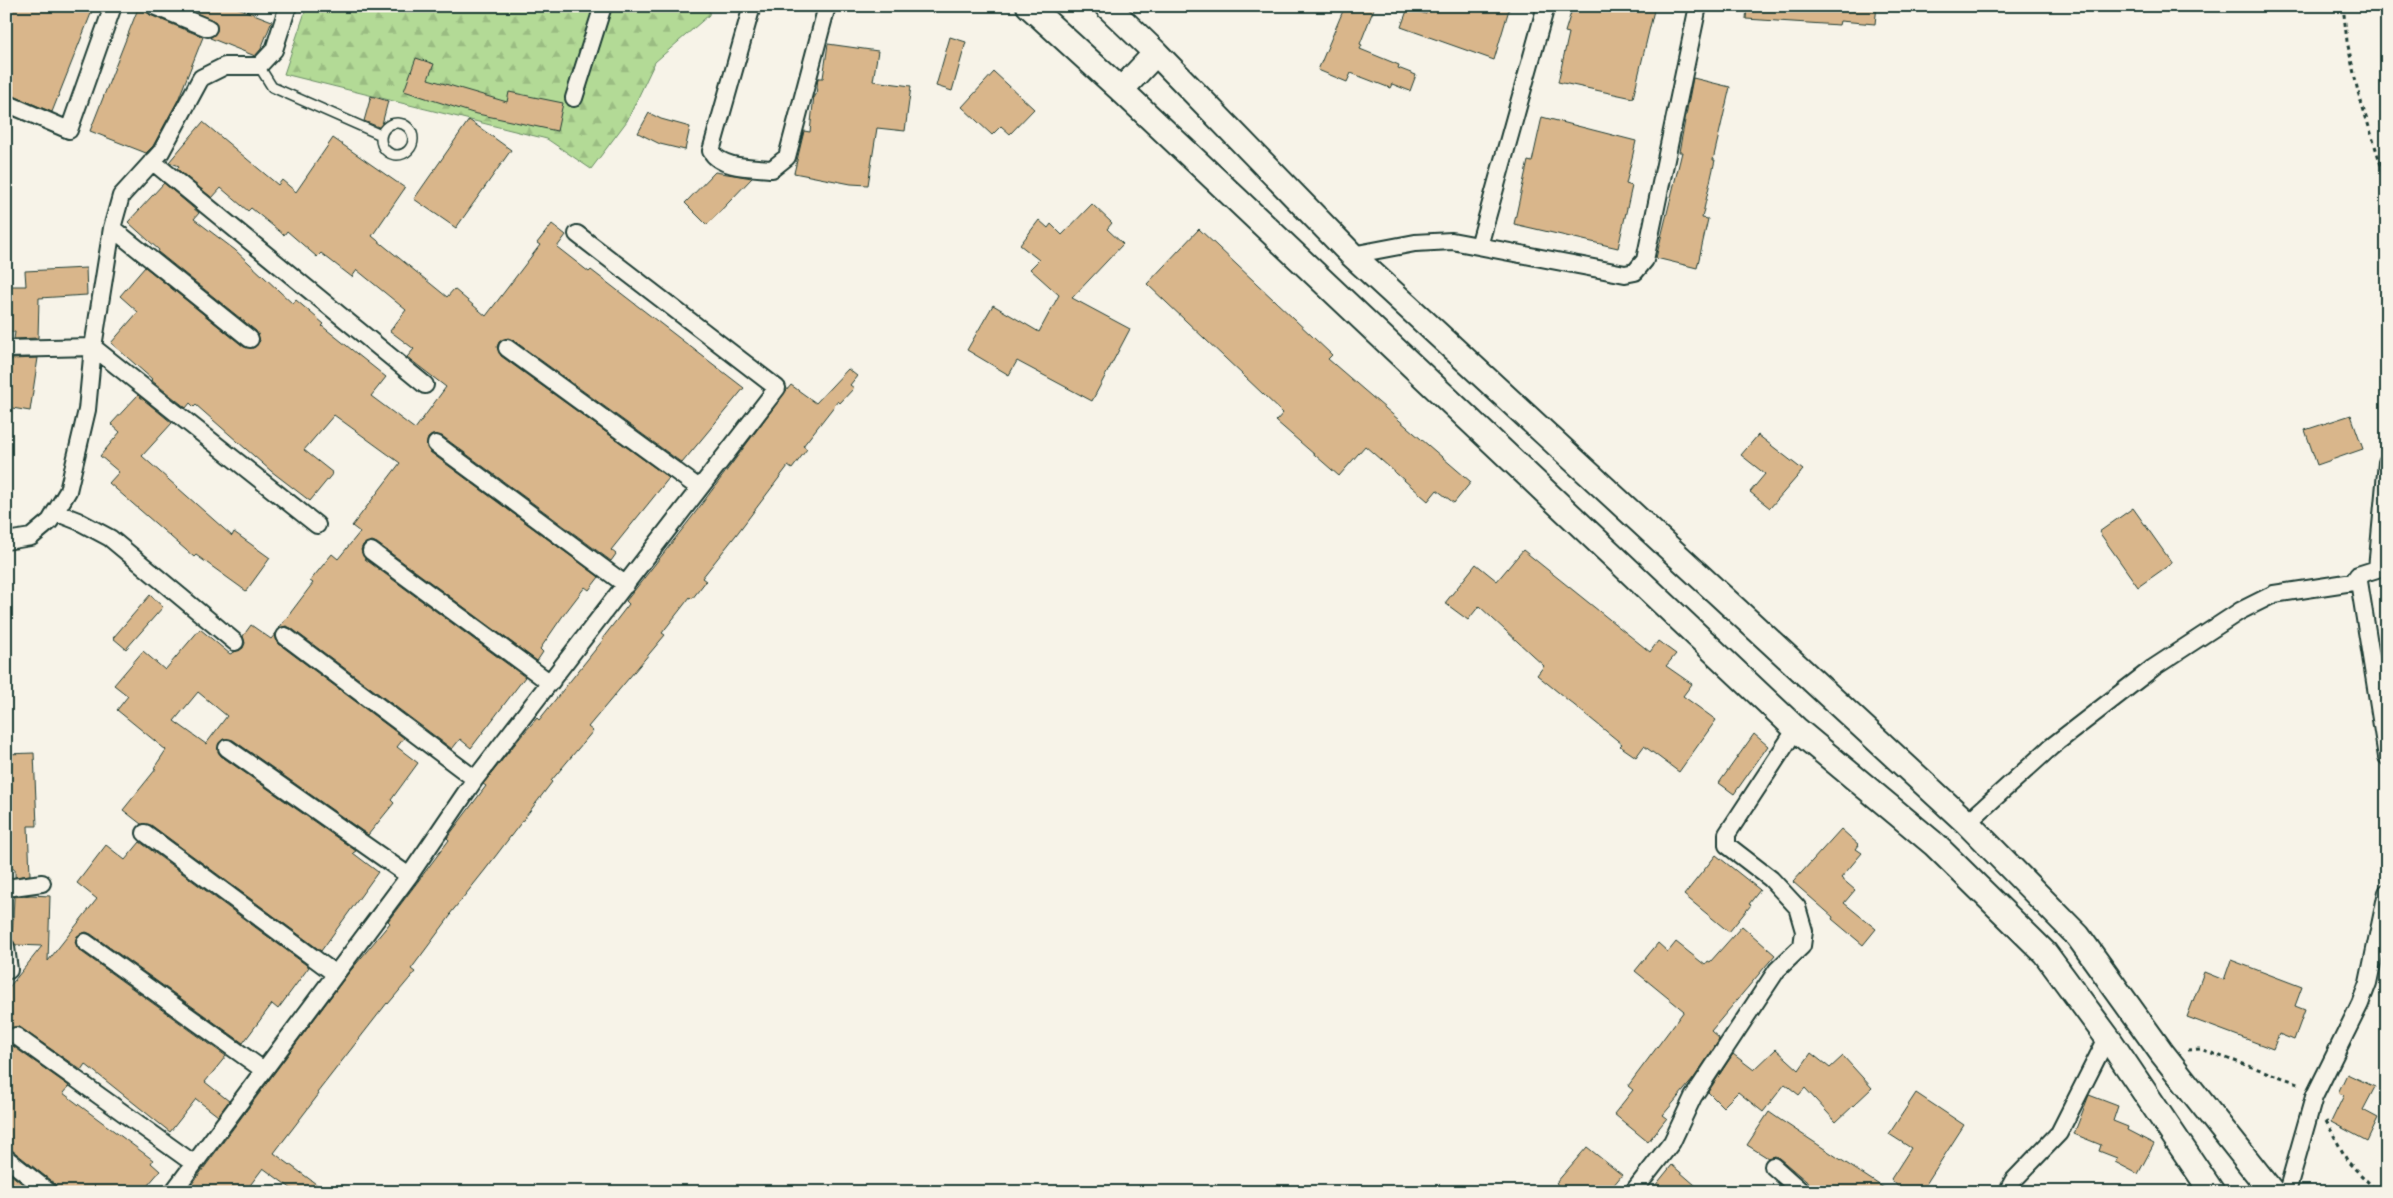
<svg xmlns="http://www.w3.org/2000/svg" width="2393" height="1198" font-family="Sriracha,sans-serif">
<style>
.forest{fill:url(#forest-firs);stroke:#698c65}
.building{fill:#d9b68b;stroke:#1f3d34;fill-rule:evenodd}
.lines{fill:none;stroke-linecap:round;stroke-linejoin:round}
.lane-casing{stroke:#1f3d34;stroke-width:12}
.street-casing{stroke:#1f3d34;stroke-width:20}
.secondary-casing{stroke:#1f3d34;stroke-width:28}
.path{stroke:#1f3d34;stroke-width:3;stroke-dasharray:4 4;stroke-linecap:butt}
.lane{stroke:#f7f3e8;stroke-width:9}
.street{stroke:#f7f3e8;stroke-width:16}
.secondary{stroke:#f7f3e8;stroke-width:24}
</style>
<defs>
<pattern id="forest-firs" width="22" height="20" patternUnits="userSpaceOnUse" patternTransform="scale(1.25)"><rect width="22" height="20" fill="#b3da96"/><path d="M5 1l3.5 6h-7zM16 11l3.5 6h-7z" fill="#9abc82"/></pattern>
</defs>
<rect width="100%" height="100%" fill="#f7f3e8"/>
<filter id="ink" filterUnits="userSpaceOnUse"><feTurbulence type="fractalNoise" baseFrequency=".02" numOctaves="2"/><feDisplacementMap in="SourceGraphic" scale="10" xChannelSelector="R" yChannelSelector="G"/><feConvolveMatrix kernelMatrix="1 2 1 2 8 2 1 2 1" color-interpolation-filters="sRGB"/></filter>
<g filter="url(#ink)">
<!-- forest -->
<path class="forest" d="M307,6h403l-1,9 -54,47 -28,59 -36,48 -44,-30 -263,-65z"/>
<!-- building -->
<path class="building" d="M6,6h88l-42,106 -46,-19z
M139,6h5l6,9 53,22 -25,63 -25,46 -7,7 -56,-22z
M181,6h52l39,15 -11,28 -6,7 -45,-18 7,-7 -1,-9z
M1345,6h30l-15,38 2,1 -2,4 39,16 -1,3 18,7 -6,16 -18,-7 -2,4 -39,-15 -4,9 -29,-12z
M1429,6h81l-16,54 -93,-33 7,-19 18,6z
M1573,6h82l-22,92 -75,-16 11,-49 -4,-1z
M1747,6h130l-2,18 -35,-3 -1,4 -93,-6z
M950,37l16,5 -14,49 -16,-5z
M828,44l50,7 -5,30 38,5 -6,45 -28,-3 -9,57 -17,-1 -57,-11 10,-42 6,1 4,-37h2l2,-17h5z
M416,58l18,6 -6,15 79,23 2,-10 54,11 -6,28 -84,-18 -69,-22z
M994,72l40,37 -24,25 -9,-8 -9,9 -30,-28z
M1693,78l37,9 -17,73h2l-13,58 6,1 -11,49 -41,-10 26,-106h-3z
M371,96l17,5 -7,27 -17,-7z
M649,113l12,6 29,8 -5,23 -25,-6 -22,-11z
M6,114l7,3 -5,14h-2z
M1542,117l94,24 -10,43 6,2 -14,62 -104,-24 14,-63 4,1z
M469,120l42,30 -55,78 -42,-29z
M203,122l75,63 4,-5 14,12 37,-54 72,50 -33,48 75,61 7,-8 32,27 54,-71 -3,-2 15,-19 14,11 -9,12 32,25 2,-2 153,118 -62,75 -169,-123 -5,-2 -9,4 -2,5 4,9 168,122 -58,72 5,4 -5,7 -169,-125 -10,-1 -4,3 -1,10 3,4 169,125 -10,13 -4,-3 -23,30 -22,32 3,3 -6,9 -160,-118 -5,-2 -9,4 -2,5 4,9 160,118 -54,71 -11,-9 -8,10 -161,-121 -5,-2 -7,2 34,-45 -3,-2 22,-27 6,5 22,-27 -8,-6 48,-63 -66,-48 -30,35 29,23 -23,28 -39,-30 -75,-66 -2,2 -4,-4 -4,5 -35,-28 1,-1 -41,-36 27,-31 -18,-16 25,-29 99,80 9,1 7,-7 -4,-10 -98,-79 1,-2 -31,-28 36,-39 35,30 -5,6 41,31 58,54 3,-4 28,24 -2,2 64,51 -15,19 44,33 31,-42 -39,-30 7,-8 -24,-18 16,-21 -49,-40 -5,7 -31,-24 -4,4 -30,-26 -3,4 -33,-27 -3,3 -27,-23 -9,10 -35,-29 2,-3 -10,-4z
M715,172l37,6 -45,47 -22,-22z
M1092,204l20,19 -5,6 16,15 -51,54 58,31 -38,72 -75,-40 -8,14 -42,-25 26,-45 46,27 20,-37 -29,-26 9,-9 -19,-15 19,-25 9,8 3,-4 11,11z
M1199,229l133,126 -4,4 143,123 -17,21 -17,-13 -9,11 -63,-55 -26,30 -63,-55 7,-8 -136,-129z
M86,268l1,27 -48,3 -1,40 -24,1 1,-7h-9v-46h20l-1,-15z
M38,358l-8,53 -24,-4v-21l5,-27z
M848,369l9,7 -7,9 4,3 -14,15 -2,-2 -35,45 4,3 -15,20 -4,-3 -52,69 -34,43 4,3 -14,18 -2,-2 -28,36 3,2 -77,92 5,4 -42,50 1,1 -67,88 -35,44 1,1 -40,54 4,3 -27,32 -1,-1 -70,90 2,1 -45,59 53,39h-31l-33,-24 -18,24h-59l161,-217 43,-52 -2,-2 61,-81 -2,-2 39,-52 -3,-2 40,-50 14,-16 2,2 64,-80 -1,-1 27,-35 -3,-3 66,-84 94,-126 5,-6 25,18z
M138,395l34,28 -30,33 90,80 2,-4 36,26 -24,33 -50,-36 -2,2 -85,-74 10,-11 -19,-16 20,-24 -9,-8z
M2351,415l12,34 -46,16 -12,-35z
M1758,435l45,35 -33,38 -20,-16 15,-18 -24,-19z
M2133,508l39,55 -34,24 -39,-55z
M1523,550l127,102 8,-11 18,13 -10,12 26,18 -9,12 33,24 -37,52 -35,-26 -8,11 -16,-11 2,-2 -85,-69 7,-9 -65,-60 -11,14 -23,-17 31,-39 21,17z
M150,595l13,12 -37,42 -13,-11z
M251,625l20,14 5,-6v6l3,5 125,94 -7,9 21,16 -27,37 3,3 -26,32 -135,-95 -10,-1 -4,4 -1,9 3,4 135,95 -3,2 25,19 -57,79 -170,-126 -10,-1 -18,-14 33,-41 -2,-1 12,-18 -49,-40 11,-14 -14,-11 29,-34 22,19 35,-41 30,25 13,-6 2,-5 -2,-7zM198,692l29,24 -21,28 -32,-23z
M1754,734l14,12 -34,48 -15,-11z
M34,753l3,73h-9l2,49 -15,2v-8h-9v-115z
M1841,829l18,16 -3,4 6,4 -21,25 14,12 -11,13 32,26 -13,16 -31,-26 1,-2 -40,-35z
M140,842l169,125 -31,42 -6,-5 -29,39 -152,-109 -5,-2 -9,4 -2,6 4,8 147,106 -21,26 24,19 -11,15 -22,-17 -26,33 -85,-68 -4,6 -60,-42 -9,-1 -6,7v-43l36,-45 -26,-1 -4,-5 2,-43 17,-2 19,1 -2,65 49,-62 -20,-16 29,-38 19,15z
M1716,855l44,35 -11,14 2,1 -22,27 -45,-37z
M1742,926l33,29 -64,76 8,7 -1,4 -24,36 -31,37 4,3 -19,24 -34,-28 19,-24 -5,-4 56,-75 -49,-40 23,-28 10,9 8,-10 29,23 3,-4 2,1z
M2231,960l71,27 -7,19 10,4 -11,30 -15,-6 -6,15 -86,-32 17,-45 20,8z
M6,1037l4,7 59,42 -6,7 90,67 -2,3 9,8 -18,21h-83l-4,-8 -43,-34 -6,-2z
M1776,1049l23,21 12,-17 19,15 13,-12 29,32 -36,34 -31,-34 -6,7 -14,-11 -22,28 -25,-20 -15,15 -15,-15 25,-38 21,16z
M2347,1074l28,13 -12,23 15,8 -11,23 -36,-19 13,-27 -6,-2z
M1916,1093l48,32 -43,67h-18l-12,-13 20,-31 -22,-14z
M2089,1095l29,11 -5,15 15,6 -1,3 27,14 -16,30 -23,-12 2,-4 -18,-7 2,-6 -27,-11z
M1769,1112l10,7 111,73h-71l-40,-34 -4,-2 -7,2 -21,-13z
M1587,1147l35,28 -14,17h-42l-10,-9z
M1672,1165l31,27h-53z
M6,1171l27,21h-27z"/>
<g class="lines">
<defs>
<path id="lane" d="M259,66l13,21 109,48
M381 139a16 16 0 1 1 32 0a16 16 0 1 1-32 0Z"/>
<path id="street" d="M154,6l54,22
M752,6l-41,145c10,18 42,16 61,18l15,-12 40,-151
M574,98l29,-92
M6,103l63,27 44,-124
M152,161l273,224
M112,228l138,111
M1479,246l67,-240
M1352,255l63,-12 37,-2 173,33 10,-2 10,-12 53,-254
M507,348l192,140
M6,349l87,-2 224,178
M436,444l190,141
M55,512l23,9 32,17 125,104
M6,541l25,-4 19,-16 18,-30 19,-81 6,-63 19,-119 9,-32 40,-44 40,-74 24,-12h34l15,-16 14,-44
M371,551l178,131 3,-1
M2358,575l29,182
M285,636l190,143
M227,748l182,128
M1967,823l84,-76 102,-79 87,-57 34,-17 79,-12 5,-7 19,-6 10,-107
M145,833l189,140
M6,888l36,-5
M85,942l177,127
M6,947l3,23
M16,1036l177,127
M6,1158l43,34
M1773,1166l29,26
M173,1192l236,-316 66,-97 302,-391 -200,-154
M1633,1192l39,-50 21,-45 84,-127 25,-24 2,-15 -7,-24 -26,-28 -44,-34v-11l69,-105
M2007,1192l6,-11 46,-48 44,-87 7,-5
M2287,1192l27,-95 46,-93 8,-21 19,-91"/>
<path id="secondary" d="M1029,6l92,84 675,639 138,115 111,109 65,88 102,151
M1107,6l49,47 196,202 615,568 111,113 84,117 110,139
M1121,90l35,-37"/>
</defs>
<!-- lane casing -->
<use href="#lane" class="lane-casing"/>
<!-- street casing -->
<use href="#street" class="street-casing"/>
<!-- secondary casing -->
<use href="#secondary" class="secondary-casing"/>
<!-- path -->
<path class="path" d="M2343,6l4,35 11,51 29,92
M2188,1050l12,-1 101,35
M2326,1121l22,41 30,30"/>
<!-- lane -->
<use href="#lane" class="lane"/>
<!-- street -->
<use href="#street" class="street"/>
<!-- secondary -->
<use href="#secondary" class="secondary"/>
</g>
</g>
<!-- margin -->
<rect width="2393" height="1198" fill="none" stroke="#f7f3e8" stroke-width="25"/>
<rect x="12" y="12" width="2368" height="1173" fill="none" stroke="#1f3d34" stroke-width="2" filter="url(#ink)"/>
</svg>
